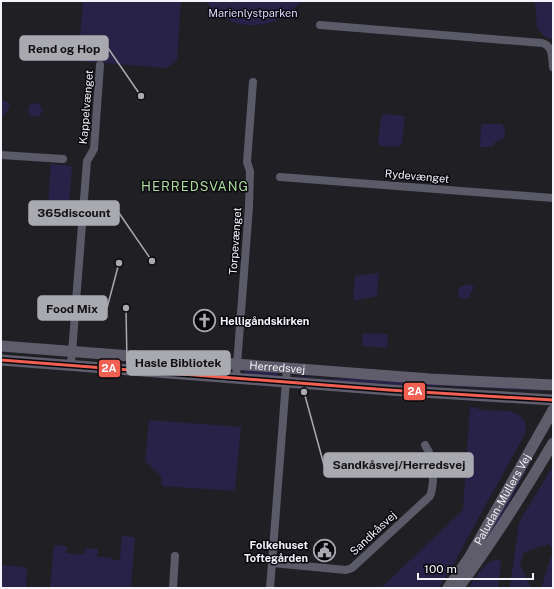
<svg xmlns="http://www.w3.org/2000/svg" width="554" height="589" font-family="'Public Sans',sans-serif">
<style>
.green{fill:#282248}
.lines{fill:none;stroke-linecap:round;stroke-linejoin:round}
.street{stroke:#5b5a68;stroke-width:8}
.secondary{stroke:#5f5d6c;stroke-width:11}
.bus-1-casing{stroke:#08070c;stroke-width:6}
.bus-1{stroke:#f36051;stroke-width:3}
.labels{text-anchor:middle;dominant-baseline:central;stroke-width:3;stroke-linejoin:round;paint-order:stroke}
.park-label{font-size:11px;fill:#dbd9fe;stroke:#08070c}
.street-label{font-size:11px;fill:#f4f3fb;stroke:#08070c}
.poi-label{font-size:11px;font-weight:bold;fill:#f4f3fb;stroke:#08070c;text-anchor:start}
.quarter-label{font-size:13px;letter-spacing:1px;fill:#acdb9a;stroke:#08070c}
.leader{fill:none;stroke:#a9a9b0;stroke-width:1.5}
.callout-dot{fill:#a9a9b0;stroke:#08070c;stroke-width:1.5}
.callout{fill:#a9a9b0;stroke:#a9a9b0;stroke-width:1.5}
.callout-label{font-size:12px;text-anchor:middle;font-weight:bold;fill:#111}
.line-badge{stroke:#08070c;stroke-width:1.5}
.badge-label{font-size:11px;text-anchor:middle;font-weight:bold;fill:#fff}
</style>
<rect width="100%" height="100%" fill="#1f1f24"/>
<!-- green -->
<path class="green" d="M83,1h98l-4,59 -10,8 -89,-7z
M206,1h95c-4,4 -7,8 -11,11 -21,17 -53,18 -74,0 -4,-3 -7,-7 -10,-11z
M535,1h18v39l-9,-4 -7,-9z
M1,100l7,2 2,5 -3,5 -6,6z
M28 110a7 7 0 1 1 14 0a7 7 0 1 1-14 0Z
M384,114l21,2 -3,27 -5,4 -16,-1 -3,-2 3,-27z
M481,124h20c5,4 5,8 3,14l-10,5 -1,4h-13z
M51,164l21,2 -3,40 -21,-2z
M379,273l-2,23 -24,5 2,-25z
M471,284l2,2 1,2 -3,4 -2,6c-5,3 -9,1 -11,-3l1,-8z
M363,333l25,1 -1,14 -25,-2z
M245,369l31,3 2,2v3l-32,-3 -2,-2v-2z
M296,376l33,3 31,-1 182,11v2l-95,-5h-54l-99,-9z
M470,406c4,2 9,3 13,4 13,2 34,-3 41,11 3,5 2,10 0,15l-39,70 -35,65 -12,17h-57l82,-78z
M553,419v3l-20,34 -27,53 -12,21 -33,43z
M149,420l92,7 -6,64 -73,-5 -1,-10 -16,-15z
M553,466v122h-13l2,-2 11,-36 -4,-6 -25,8 -4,13 11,23h-21l9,-66z
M122,536l13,1 -4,51h-81l4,-43 13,1 -1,7 18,2 1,-7 13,1 -1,7 14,2 4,2h5z
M497,560l4,1 -3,27h-29c7,-10 15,-27 28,-28z
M1,565l24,2 2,2 -1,19h-25z"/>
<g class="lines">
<!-- street -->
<path class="street" d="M320,25l222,18c11,3 10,14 11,24
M1,155l62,4
M280,177l273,21
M71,365l16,-204 7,-12 6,-84
M236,378l13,-171 1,-36 -3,-9 6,-80
M272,563l74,7 6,-2 78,-72c4,-10 4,-29 1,-39 -1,-4 -4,-8 -6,-12
M173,588l2,-32
M270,588l17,-220"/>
<!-- secondary -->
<g class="secondary">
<path id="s1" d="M1,346l429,33 123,6"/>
<path d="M1,360l388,30 164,10"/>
<path id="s2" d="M448,588l21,-30 84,-148"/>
<path d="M458,588c35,-46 66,-96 95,-145"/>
</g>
<defs>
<path id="bus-1" d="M1,360l388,30 164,10"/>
</defs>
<!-- bus-1 casing -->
<use href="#bus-1" class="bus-1-casing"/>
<!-- bus-1 -->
<use href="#bus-1" class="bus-1"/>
</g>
<!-- icons -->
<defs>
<symbol id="church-ring" viewBox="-11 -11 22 22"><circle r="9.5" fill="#08070c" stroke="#a9a9b0" stroke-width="1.5"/><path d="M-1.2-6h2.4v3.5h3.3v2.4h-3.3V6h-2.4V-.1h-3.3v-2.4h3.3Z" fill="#a9a9b0"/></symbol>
<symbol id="civic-ring" viewBox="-11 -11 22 22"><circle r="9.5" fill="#08070c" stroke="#a9a9b0" stroke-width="1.5"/><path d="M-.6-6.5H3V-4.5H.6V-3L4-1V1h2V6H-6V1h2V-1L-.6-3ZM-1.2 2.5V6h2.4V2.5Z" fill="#a9a9b0"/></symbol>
</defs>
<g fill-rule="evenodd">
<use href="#church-ring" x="192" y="308" width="25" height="25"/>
<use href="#civic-ring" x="312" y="538" width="25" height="25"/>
</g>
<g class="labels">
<!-- park labels -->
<g class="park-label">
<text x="253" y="13">Marienlystparken</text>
</g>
<!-- street labels -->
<g class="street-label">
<text transform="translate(86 107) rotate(-85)">Kappelvænget</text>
<text transform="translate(417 176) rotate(5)">Rydevænget</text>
<text transform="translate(235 241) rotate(-86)">Torpevænget</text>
<text stroke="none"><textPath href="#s1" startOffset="277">Herredsvej</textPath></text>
<text stroke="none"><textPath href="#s2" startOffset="104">Paludan-Müllers Vej</textPath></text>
<text transform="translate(373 533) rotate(-43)">Sandkåsvej</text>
</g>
<!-- poi labels -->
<g class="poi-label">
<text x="220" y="321">Helligåndskirken</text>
<text x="308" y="545" text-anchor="end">Folkehuset<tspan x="308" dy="13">Toftegården</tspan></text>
</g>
<!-- quarter labels -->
<g class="quarter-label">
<text x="195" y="186">HERREDSVANG</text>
</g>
</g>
<!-- callouts -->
<path class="leader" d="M141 96L108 48M152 261L119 213M119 263L107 308M126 308L127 363M304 392L324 465"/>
<g class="callout-dot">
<circle cx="141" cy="96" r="4"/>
<circle cx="152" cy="261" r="4"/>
<circle cx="119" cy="263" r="4"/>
<circle cx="126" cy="308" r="4"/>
<circle cx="304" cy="392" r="4"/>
</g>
<g class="callout">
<rect x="20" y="36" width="88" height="24" rx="4"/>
<rect x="29" y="201" width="90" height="24" rx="4"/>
<rect x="38" y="296" width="69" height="24" rx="4"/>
<rect x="127" y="351" width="103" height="24" rx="4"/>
<rect x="324" y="453" width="149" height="24" rx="4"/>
</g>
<g class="callout-label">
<text x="64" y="53">Rend og Hop</text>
<text x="74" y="217">365discount</text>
<text x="72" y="313">Food Mix</text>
<text x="178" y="367">Hasle Bibliotek</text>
<text x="399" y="469">Sandkåsvej/Herredsvej</text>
</g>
<g class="line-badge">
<rect x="98" y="359" width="23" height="19" rx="4" fill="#f36051"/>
<rect x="403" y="382" width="23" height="19" rx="4" fill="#f36051"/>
</g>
<g class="badge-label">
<text x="109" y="372">2A</text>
<text x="415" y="395">2A</text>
</g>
<!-- border -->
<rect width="554" height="589" fill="none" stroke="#f4f3fb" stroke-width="4"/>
<!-- scale -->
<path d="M418 573v6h115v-6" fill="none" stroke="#f4f3fb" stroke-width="2"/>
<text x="424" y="573" font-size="12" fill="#f4f3fb" stroke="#08070c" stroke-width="3" paint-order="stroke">100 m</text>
</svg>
